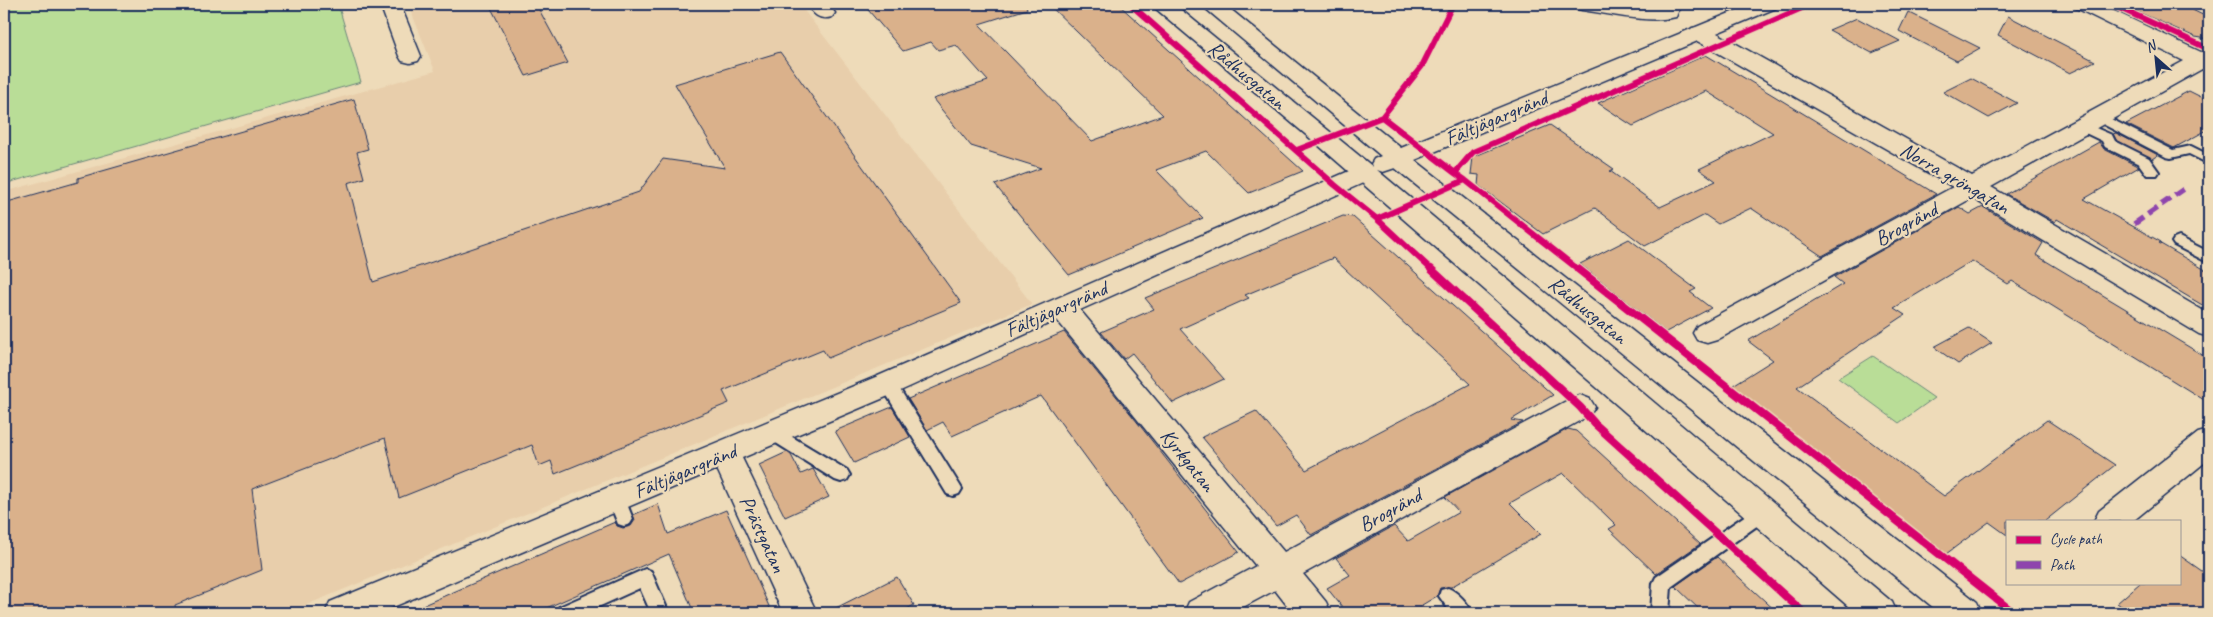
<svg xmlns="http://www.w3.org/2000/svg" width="2213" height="617" font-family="Caveat,sans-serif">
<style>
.built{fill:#e8ceab}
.green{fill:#b9dd97;stroke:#6a867a}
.building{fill:#dab18b;stroke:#1b2f5e}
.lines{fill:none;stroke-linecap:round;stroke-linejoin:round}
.lane-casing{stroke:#1b2f5e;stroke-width:4}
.street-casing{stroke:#1b2f5e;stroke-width:3}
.secondary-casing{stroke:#1b2f5e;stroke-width:3}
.lane{fill:#eedbb9;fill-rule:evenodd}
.street{fill:#eedbb9;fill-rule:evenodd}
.secondary{fill:#eedbb9;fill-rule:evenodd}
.quiet{stroke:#8e44ad;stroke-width:5.5;stroke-dasharray:11 5.5;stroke-linecap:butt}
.cycleway-far1-casing{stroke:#eedbb9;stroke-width:9}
.cycleway-casing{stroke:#eedbb9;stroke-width:11}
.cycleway-far1{stroke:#d6006c;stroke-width:6}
.cycleway{stroke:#d6006c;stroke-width:8}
.labels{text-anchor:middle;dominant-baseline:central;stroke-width:4.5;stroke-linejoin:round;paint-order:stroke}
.street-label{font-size:21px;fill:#1b2f5e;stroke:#eedbb9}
</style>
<rect width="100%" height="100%" fill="#eedbb9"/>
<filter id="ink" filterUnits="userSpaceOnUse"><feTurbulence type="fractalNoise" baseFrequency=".02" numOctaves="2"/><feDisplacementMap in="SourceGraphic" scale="10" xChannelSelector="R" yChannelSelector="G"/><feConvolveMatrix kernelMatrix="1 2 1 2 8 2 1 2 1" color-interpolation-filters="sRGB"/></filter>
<g filter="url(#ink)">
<!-- built -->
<path class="built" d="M408,4h391l233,300 -745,309h-283v-421l431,-121z"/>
<!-- green -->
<path class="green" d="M4,4h334l23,78 -357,102z
M1873,356l61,42 -35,25 -61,-45z"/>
<!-- building -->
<path class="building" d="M489,4h47l32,59 -42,13z
M863,4h163l1,5 -48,15 113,117 71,-26 -115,-111h70l185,167 -54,22 -43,-42 -50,19 47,48 -134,57 -74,-90 46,-17 -70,-22 -38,-47 55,-18 -32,-36 -18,5 -7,-8 -28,9z
M2120,4h60l29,14v21l-14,-2z
M1908,12l72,36 -23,13 -58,-30z
M2008,16l87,45 -25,12 -72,-38z
M1857,18l43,23 -28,12 -43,-23z
M780,52l181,251 -133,55 -5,-8 -100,41 6,12 -174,71 -4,-13 -12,5 -7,-21 -133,53 -14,-60 -133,51 10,81 -87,35 1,8h-172v-410l74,-21v-4l276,-79 14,50 -11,3 7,26 -16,5 25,99 266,-90 24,-33 62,9 -50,-84z
M1706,55l65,39 165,100 -114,62 -71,-48 -33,16 -13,-9 -60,31 -50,-38 -52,26 -65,-49 1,-10 -8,-1 2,-17 77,-32 64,44 -4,2 50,36 56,-26 -17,-12 74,-36 -67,-42 -73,35 -35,-23z
M1971,78l46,25 -28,15 -46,-26z
M2189,91l20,10v28l-35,19 -48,-24z
M2116,133l42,22 -6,4 -36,-19 -3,-6z
M2099,142l5,7 35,18 -55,32 77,43 -2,1 50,29v37l-152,-90 -2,3 -49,-28z
M1959,207l11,7 13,-7 60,36 -7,12 173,104v44l-197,-122 -4,3 -36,-23 -78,47 11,7 -108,72 147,109 103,-76 68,45 -70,56h-38v14l-18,-13 -43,32 -216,-167 43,-27 -25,-19 95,-57 -9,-7z
M1343,216l10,1 200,178 -42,25 12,2 -212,113 -15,-20 -20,11 -74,-89 54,-26 50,59 164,-86 -137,-126 -88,37 4,3 -69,31 44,50 -51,24 -41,-50 -8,6 -23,-27 53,-23 -9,-11z
M1629,239l67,50 -6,3 21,16 -45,24 -86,-68z
M1969,328l23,15 -34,21 -24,-17z
M1064,332l70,86 105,134 -60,32 -138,-188 -89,40 -9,-14 -16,8 -19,-31z
M892,407l18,30 -56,26 -19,-32z
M1568,429l8,2 124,113 -44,30 -47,-45 7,-4 -53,-52 -53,30 31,31 -90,53 -11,1 -3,8 -15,9 8,8h-83l-20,-25 23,-13 -14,-17 58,-32 14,15 51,-29 -14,-15z
M787,452l4,3 10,19 12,-5 16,28 -44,20 -26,-52z
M658,504l10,30 58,-24 46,103h-78l-25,-59 -134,59h-130l210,-91 2,4 6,2 8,-2 4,-6 -2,-5z
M2179,555l30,21v37h-78l-14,-10 23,-20h39z
M1717,557l61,56h-75l-28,-27z
M897,577l17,28 -14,8h-74z"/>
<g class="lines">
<defs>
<path id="lane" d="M2099,113l74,37 18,-4 18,9v9l-20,-10 -18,4 -5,-1 -71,-37 -2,-3 2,-3z
M2082,122l30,13 3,6 34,17 10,14 -2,3h-10l-8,-11 -34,-17 -3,-6 -25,-12 -1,-3z
M2179,237l30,15v11l-35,-18 -2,-3 2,-3z
M888,378l6,2 65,104 3,5 -3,5 -6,2 -6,-2 -67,-110 2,-4z
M774,426l73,44 3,5 -3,5 -6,2 -6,-2 -67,-42 -2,-5 2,-5z
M617,492l6,2 10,25 -3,5 -6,2 -6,-2 -10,-25 3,-5z
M1762,506l6,2 3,5 -3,5 -97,69 -2,26h-18l2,-30 3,-6 100,-69z
M645,569l6,2 18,42h-18l-11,-25 -55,25h-28l2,-6z
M1448,588c10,4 20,15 24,25h-21l-12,-17 2,-6z"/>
<path id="street" d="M380,4h20l21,52 -3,5 -8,2 -8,-2 -3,-5z
M807,4h21l7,9 -3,4c-13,4 -19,-3 -25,-13z
M1572,4l88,2 1,-2h20l-5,13c-26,7 -66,-3 -94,-7l-7,-2z
M2073,4h26l102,48 8,-3v22l-7,-2 -211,118 218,127v23l-10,-3 -227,-136 -255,142 -10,3 -10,-3 -4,-7 4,-7 256,-139 -261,-149 -3,-5 3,-5 8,-1 8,1 264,148 212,-115 -108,-53z
M1363,165l9,2 3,6 -3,6 -292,131 204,242 286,-153 10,-4 10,4 5,8 -5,8 -287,159 23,28 5,11h-38l-18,-23 -43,23h-48l5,-11 67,-36 -199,-246 -159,72 -156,66 75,155h-34l-66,-144 -338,144h-54l5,-11 548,-226z
M2209,430v29l-76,62h-39l5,-10 99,-78z"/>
<path id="secondary" d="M1152,4h22l199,163 -2,-3 3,-5 7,-3 -176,-148 -3,-4h22l177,144 351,-144h27l-3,4 -361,152 562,442 5,11h-42l-545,-445 -12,4 -6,-2 515,432 5,11h-41l-539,-469 -162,-136z"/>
</defs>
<!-- lane casing -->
<use href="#lane" class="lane-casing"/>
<!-- street casing -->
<use href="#street" class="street-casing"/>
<!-- secondary casing -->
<use href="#secondary" class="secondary-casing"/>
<!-- lane -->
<use href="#lane" class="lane"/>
<!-- street -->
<use href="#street" class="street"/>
<!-- secondary -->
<use href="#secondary" class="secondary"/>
<!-- quiet -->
<path class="quiet" d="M2134,224l50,-35"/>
<defs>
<path id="cycleway-far1" d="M1130,4l205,181 42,34 55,51
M2111,4l98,45
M1382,117l73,56
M1297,150l85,-33 40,-51 31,-62
M1465,180l114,90
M1377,219l88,-39 -10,-7 18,-21 338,-148"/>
<path id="cycleway" d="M1431,269l149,138 15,17 209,189
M1578,269l436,344"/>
</defs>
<!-- cycleway-far1 casing -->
<use href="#cycleway-far1" class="cycleway-far1-casing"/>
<!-- cycleway casing -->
<use href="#cycleway" class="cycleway-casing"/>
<!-- cycleway-far1 -->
<use href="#cycleway-far1" class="cycleway-far1"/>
<!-- cycleway -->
<use href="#cycleway" class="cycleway"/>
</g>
</g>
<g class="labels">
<!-- street labels -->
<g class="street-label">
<text transform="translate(1247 75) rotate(40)">Rådhusgatan</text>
<text transform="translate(1496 118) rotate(-23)">Fältjägargränd</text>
<text transform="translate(1955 178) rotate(30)">Norra gröngatan</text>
<text transform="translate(1906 224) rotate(-29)">Brogränd</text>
<text transform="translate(1056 309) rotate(-24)">Fältjägargränd</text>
<text transform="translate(1588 310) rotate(39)">Rådhusgatan</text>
<text transform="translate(1188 460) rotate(51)">Kyrkgatan</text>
<text transform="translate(685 471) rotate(-23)">Fältjägargränd</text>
<text transform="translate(1390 510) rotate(-29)">Brogränd</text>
<text transform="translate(763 534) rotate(65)">Prästgatan</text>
</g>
</g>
<!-- margin -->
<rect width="2213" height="617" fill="none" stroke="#eedbb9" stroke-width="20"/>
<rect x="10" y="10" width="2193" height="597" fill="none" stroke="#1b2f5e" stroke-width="2" filter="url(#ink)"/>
<!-- legend -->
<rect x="2006" y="520" width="175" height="65" fill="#eedbb9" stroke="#9a9695"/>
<rect x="2016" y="536" width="25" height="8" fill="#d6006c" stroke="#9a9695"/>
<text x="2050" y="544" font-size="15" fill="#1b2f5e">Cycle path</text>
<rect x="2016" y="561" width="25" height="8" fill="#8e44ad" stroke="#9a9695"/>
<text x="2050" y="570" font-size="15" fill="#1b2f5e">Path</text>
<!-- north arrow -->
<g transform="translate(2156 58) rotate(333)" stroke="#eedbb9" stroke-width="4" paint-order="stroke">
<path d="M0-4L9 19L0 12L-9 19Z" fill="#1b2f5e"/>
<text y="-8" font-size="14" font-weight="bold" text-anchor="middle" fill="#1b2f5e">N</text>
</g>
</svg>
